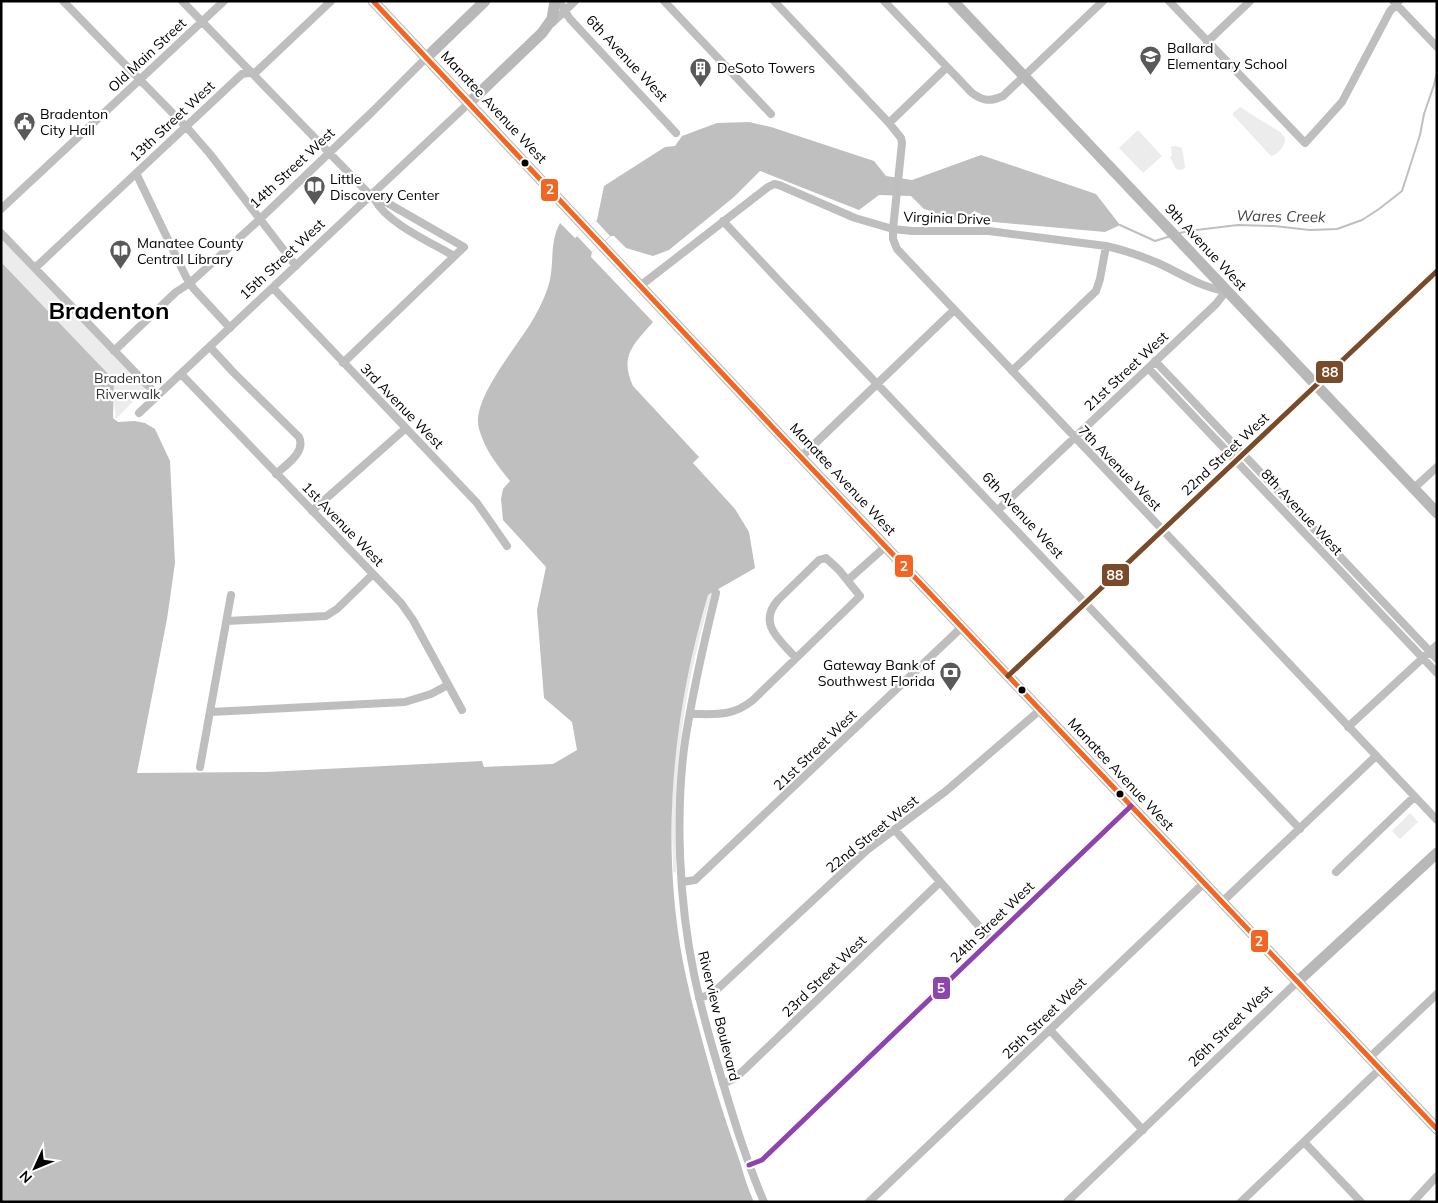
<svg xmlns="http://www.w3.org/2000/svg" width="1438" height="1203" font-family="Mulish,sans-serif">
<style>
.green{fill:#ececec}
.water{fill:#bfbfbf}
.pier{fill:#fff}
.lines{fill:none;stroke-linecap:round;stroke-linejoin:round}
.stream{stroke:#bfbfbf;stroke-width:2}
.street{stroke:#bebebe;stroke-width:8}
.secondary{stroke:#b8b8b8;stroke-width:11}
.bus-1-casing{stroke:#fff;stroke-width:9}
.bus-2-casing{stroke:#fff;stroke-width:9}
.bus-3-casing{stroke:#fff;stroke-width:9}
.bus-1{stroke:#f26522;stroke-width:5}
.bus-2{stroke:#7a4b2a;stroke-width:5}
.bus-3{stroke:#8e44ad;stroke-width:5}
.bus-dot{fill:#000;stroke:#fff;stroke-width:2}
.labels{text-anchor:middle;dominant-baseline:central;stroke-width:4.5;stroke-linejoin:round;paint-order:stroke}
.poi-label{font-size:14px;fill:#000;stroke:#fff;text-anchor:start}
.street-label{font-size:14px;fill:#000;stroke:#fff}
.park-label{font-size:14px;fill:#333;stroke:#fff}
.water-label{font-size:15px;font-style:italic;fill:#444;stroke:#fff}
.town-label{font-size:24px;font-weight:bold;fill:#000;stroke:#fff}
.line-badge{stroke:#fff;stroke-width:2}
.badge-label{font-size:14px;text-anchor:middle;font-weight:bold;fill:#fff}
</style>
<rect width="100%" height="100%" fill="#fff"/>
<!-- green -->
<path class="green" d="M1240,107l40,25 5,6c1,7 -7,16 -13,18l-3,-2 -36,-39v-2z
M1138,130l24,26 -19,17 -24,-25z
M1175,146l6,1 2,6 2,15 -4,2 -5,-1 -6,-12 2,-1 -1,-9z
M1,233l147,153 -32,33 -5,-42 -110,-115z
M712,593c-20,66 -33,133 -36,203 -2,25 0,51 0,76h-3c0,-24 -2,-48 -1,-72 3,-70 17,-138 36,-205z
M1410,813l8,9 -18,17 -8,-8z"/>
<!-- water -->
<path class="water" d="M749,122l22,5 103,34 12,15 26,4 69,-25 115,39 24,31 -15,7 -122,-11 -2,-7 -7,-3 -10,9h-22l-8,-8 -10,-3 -13,-13 -32,-1 -20,15 -99,-39 -26,26 -65,53 -16,6 -27,-8 -12,-12h-3l-19,16 -1,5 62,65c-19,22 -34,34 -20,64l66,71 -6,6 42,46 14,23 6,36 -47,27c-35,118 -48,245 -25,367 8,41 20,81 31,121 8,27 17,53 26,79 4,14 8,27 14,40h-753v-940l113,118 -1,38 5,4 17,-1 10,2 10,6 15,32 5,102 -8,56 -30,154 130,-1 215,-11 2,6 69,-3 24,-14 -5,-28 -28,-24 -7,-88 9,-43 -43,-47 -2,-21 2,-10 7,-8c-13,-16 -25,-31 -31,-52 -9,-31 43,-87 57,-115 4,-7 8,-16 11,-24 9,-24 1,-45 13,-67l15,15 22,-18 7,-34 61,-39 10,-1 7,-10 35,-13z"/>
<!-- pier -->
<path class="pier" d="M596,221l14,15 -18,16 -15,-16z"/>
<g class="lines">
<!-- stream -->
<path class="stream" d="M1120,225l35,16 16,-5
M1180,233l8,-2 50,-6 36,1 36,4 27,-1 25,-9 17,-11 23,-18 18,-56 4,-21 10,-29 3,-13"/>
<!-- street -->
<path class="street" d="M63,1l127,130 20,23 86,112
M182,1l193,199c12,23 57,43 79,56
M559,1l11,18 106,114
M664,1l107,113
M774,1l115,122 12,15 1,5 -9,86v10l4,10 540,571
M884,1l88,92c11,8 18,9 31,3l100,-95
M1169,1l136,142 37,-41 48,-91 9,-10
M1393,1l44,46
M552,23l23,-22
M1207,42l43,-41
M889,123l58,-56
M136,173l50,104 8,12 36,39
M1,209l223,-208
M723,221l60,64 517,544
M1,233l156,162
M35,268l207,-194 14,-2 75,-71
M640,286l128,-99 6,-3 5,1 76,33 38,11 19,2h77l117,15c18,4 35,10 52,17 22,10 44,25 68,28
M273,288l204,215 30,43
M210,347l24,26 65,64c7,15 -12,27 -23,37
M114,351l62,-59 14,-9 70,-64 111,-106 56,-56
M1155,361l282,298
M343,363l121,-116 -80,-46 -9,-1
M1148,368l289,305
M1012,371l84,-80 4,-12 6,-33
M181,374l220,229 12,17 49,90
M139,413l330,-310
M801,457l153,-147
M1413,489l24,-22
M998,510l218,-206 10,-13
M312,511l94,-83
M848,580l37,-33
M716,593c-12,49 -23,98 -31,148 -10,73 -6,161 9,233 7,34 16,66 26,99 13,44 26,87 44,129
M227,621l99,-5 11,-7 36,-35
M1008,676l429,-405
M210,712l195,-10 26,-8 17,-9
M691,714c25,0 41,3 62,-14l102,-99 5,-5 -21,-26 -13,-12 -7,2 -41,40c-21,24 2,40 18,58
M1348,727l89,-82
M200,767l31,-172
M895,830l96,110
M1336,872l78,-75
M682,882l13,-2 267,-253
M1222,902l154,-146
M699,998l13,-4 155,-144 79,-59 94,-81
M1050,1030l93,100
M1369,1058l68,-64
M723,1084l12,-6 10,-9 195,-187
M1304,1142l57,60
M749,1165l13,-5 369,-354
M869,1202l335,-319
M1067,1202l230,-220
M1241,1202l139,-133
M1413,1202l24,-26"/>
<!-- secondary -->
<path class="secondary" d="M373,1l406,433 658,695
M953,1l484,512
M427,57l58,-56
M469,103l73,-70 10,-14 3,-18
M1297,982l140,-129"/>
<defs>
<path id="bus-1" d="M373,1l406,433 658,695"/>
<path id="bus-2" d="M1008,676l429,-405"/>
<path id="bus-3" d="M749,1165l13,-5 369,-354"/>
</defs>
<!-- bus-1 casing -->
<use href="#bus-1" class="bus-1-casing"/>
<!-- bus-2 casing -->
<use href="#bus-2" class="bus-2-casing"/>
<!-- bus-3 casing -->
<use href="#bus-3" class="bus-3-casing"/>
<!-- bus-1 -->
<use href="#bus-1" class="bus-1"/>
<!-- bus-2 -->
<use href="#bus-2" class="bus-2"/>
<!-- bus-3 -->
<use href="#bus-3" class="bus-3"/>
</g>
<!-- icons -->
<defs>
<symbol id="school-pin" viewBox="-11 -11 22 30"><path d="M0 17L-7.5 6A9.5 9.5 0 1 1 7.5 6Z" fill="#595959" stroke="#fff"/><path d="M0-5L7-2L0 1L-7-2ZM-4 1L0 2.5L4 1V4Q0 6-4 4Z" fill="#fff"/></symbol>
<symbol id="building-pin" viewBox="-11 -11 22 30"><path d="M0 17L-7.5 6A9.5 9.5 0 1 1 7.5 6Z" fill="#595959" stroke="#fff"/><path d="M-4-6H4V6H1V3H-1V6H-4ZM-2.5-4.3h1.7v1.8h-1.7ZM.8-4.3h1.7v1.8H.8ZM-2.5-1h1.7V.8h-1.7ZM.8-1h1.7V.8H.8Z" fill="#fff"/></symbol>
<symbol id="civic-pin" viewBox="-11 -11 22 30"><path d="M0 17L-7.5 6A9.5 9.5 0 1 1 7.5 6Z" fill="#595959" stroke="#fff"/><path d="M-.6-6.5H3V-4.5H.6V-3L4-1V1h2V6H-6V1h2V-1L-.6-3ZM-1.2 2.5V6h2.4V2.5Z" fill="#fff"/></symbol>
<symbol id="library-pin" viewBox="-11 -11 22 30"><path d="M0 17L-7.5 6A9.5 9.5 0 1 1 7.5 6Z" fill="#595959" stroke="#fff"/><path d="M-6-4Q-3-5.5-.7-3.5V5Q-3 3-6 4ZM6-4Q3-5.5 .7-3.5V5Q3 3 6 4Z" fill="#fff"/></symbol>
<symbol id="bank-pin" viewBox="-11 -11 22 30"><path d="M0 17L-7.5 6A9.5 9.5 0 1 1 7.5 6Z" fill="#595959" stroke="#fff"/><path d="M-6-4H6V4H-6ZM0-2.3a2.3 2.3 0 1 0 0 4.6a2.3 2.3 0 1 0 0-4.6Z" fill="#fff"/></symbol>
</defs>
<g fill-rule="evenodd">
<use href="#school-pin" x="1138" y="44" width="25" height="34"/>
<use href="#building-pin" x="688" y="56" width="25" height="34"/>
<use href="#civic-pin" x="12" y="110" width="25" height="34"/>
<use href="#library-pin" x="302" y="174" width="25" height="34"/>
<use href="#library-pin" x="108" y="238" width="25" height="34"/>
<use href="#bank-pin" x="938" y="660" width="25" height="34"/>
</g>
<!-- markers -->
<g class="bus-dot">
<circle cx="525" cy="163" r="4.5"/>
<circle cx="1022" cy="690" r="4.5"/>
<circle cx="1120" cy="794" r="4.5"/>
</g>
<g class="labels">
<!-- poi labels -->
<g class="poi-label">
<text x="1167" y="48">Ballard<tspan x="1167" dy="16">Elementary School</tspan></text>
<text x="717" y="68">DeSoto Towers</text>
<text x="40" y="114">Bradenton<tspan x="40" dy="16">City Hall</tspan></text>
<text x="330" y="179">Little<tspan x="330" dy="16">Discovery Center</tspan></text>
<text x="137" y="243">Manatee County<tspan x="137" dy="16">Central Library</tspan></text>
<text x="935" y="665" text-anchor="end">Gateway Bank of<tspan x="935" dy="16">Southwest Florida</tspan></text>
</g>
<!-- street labels -->
<g class="street-label">
<text transform="translate(147 55) rotate(-43)">Old Main Street</text>
<text transform="translate(627 58) rotate(47)">6th Avenue West</text>
<text transform="translate(494 107) rotate(47)">Manatee Avenue West</text>
<text transform="translate(172 121) rotate(-43)">13th Street West</text>
<text transform="translate(292 168) rotate(-43)">14th Street West</text>
<text transform="translate(947 218) rotate(2)">Virginia Drive</text>
<text transform="translate(1206 247) rotate(47)">9th Avenue West</text>
<text transform="translate(282 259) rotate(-43)">15th Street West</text>
<text transform="translate(1126 371) rotate(-43)">21st Street West</text>
<text transform="translate(402 406) rotate(46)">3rd Avenue West</text>
<text transform="translate(1225 454) rotate(-43)">22nd Street West</text>
<text transform="translate(1120 468) rotate(46)">7th Avenue West</text>
<text transform="translate(843 479) rotate(47)">Manatee Avenue West</text>
<text transform="translate(1302 512) rotate(47)">8th Avenue West</text>
<text transform="translate(1023 515) rotate(47)">6th Avenue West</text>
<text transform="translate(343 524) rotate(46)">1st Avenue West</text>
<text transform="translate(815 750) rotate(-44)">21st Street West</text>
<text transform="translate(1121 774) rotate(47)">Manatee Avenue West</text>
<text transform="translate(872 834) rotate(-39)">22nd Street West</text>
<text transform="translate(992 922) rotate(-44)">24th Street West</text>
<text transform="translate(824 976) rotate(-44)">23rd Street West</text>
<text transform="translate(719 1016) rotate(76)">Riverview Boulevard</text>
<text transform="translate(1044 1018) rotate(-44)">25th Street West</text>
<text transform="translate(1230 1026) rotate(-44)">26th Street West</text>
</g>
<!-- park labels -->
<g class="park-label">
<text x="128" y="378">Bradenton<tspan x="128" dy="16">Riverwalk</tspan></text>
</g>
<!-- water labels -->
<g class="water-label">
<text transform="translate(1281 216) rotate(1)">Wares Creek</text>
</g>
<!-- town labels -->
<g class="town-label">
<text x="109" y="310">Bradenton</text>
</g>
</g>
<g class="line-badge">
<rect x="540" y="178" width="19" height="24" rx="5" fill="#f26522"/>
<rect x="1315" y="360" width="29" height="24" rx="5" fill="#7a4b2a"/>
<rect x="894" y="554" width="20" height="24" rx="5" fill="#f26522"/>
<rect x="1101" y="563" width="29" height="24" rx="5" fill="#7a4b2a"/>
<rect x="1250" y="929" width="19" height="24" rx="5" fill="#f26522"/>
<rect x="932" y="976" width="19" height="24" rx="5" fill="#8e44ad"/>
</g>
<g class="badge-label">
<text x="550" y="194">2</text>
<text x="1330" y="377">88</text>
<text x="904" y="571">2</text>
<text x="1115" y="580">88</text>
<text x="1259" y="946">2</text>
<text x="941" y="993">5</text>
</g>
<!-- border -->
<rect width="1438" height="1203" fill="none" stroke="#000000" stroke-width="5"/>
<!-- north arrow -->
<g transform="translate(35 1168) rotate(226)" stroke="#ffffff" stroke-width="4" paint-order="stroke">
<path d="M0-4L9 19L0 12L-9 19Z" fill="#000000"/>
<text y="-8" font-size="14" font-weight="bold" text-anchor="middle" fill="#000000">N</text>
</g>
</svg>
